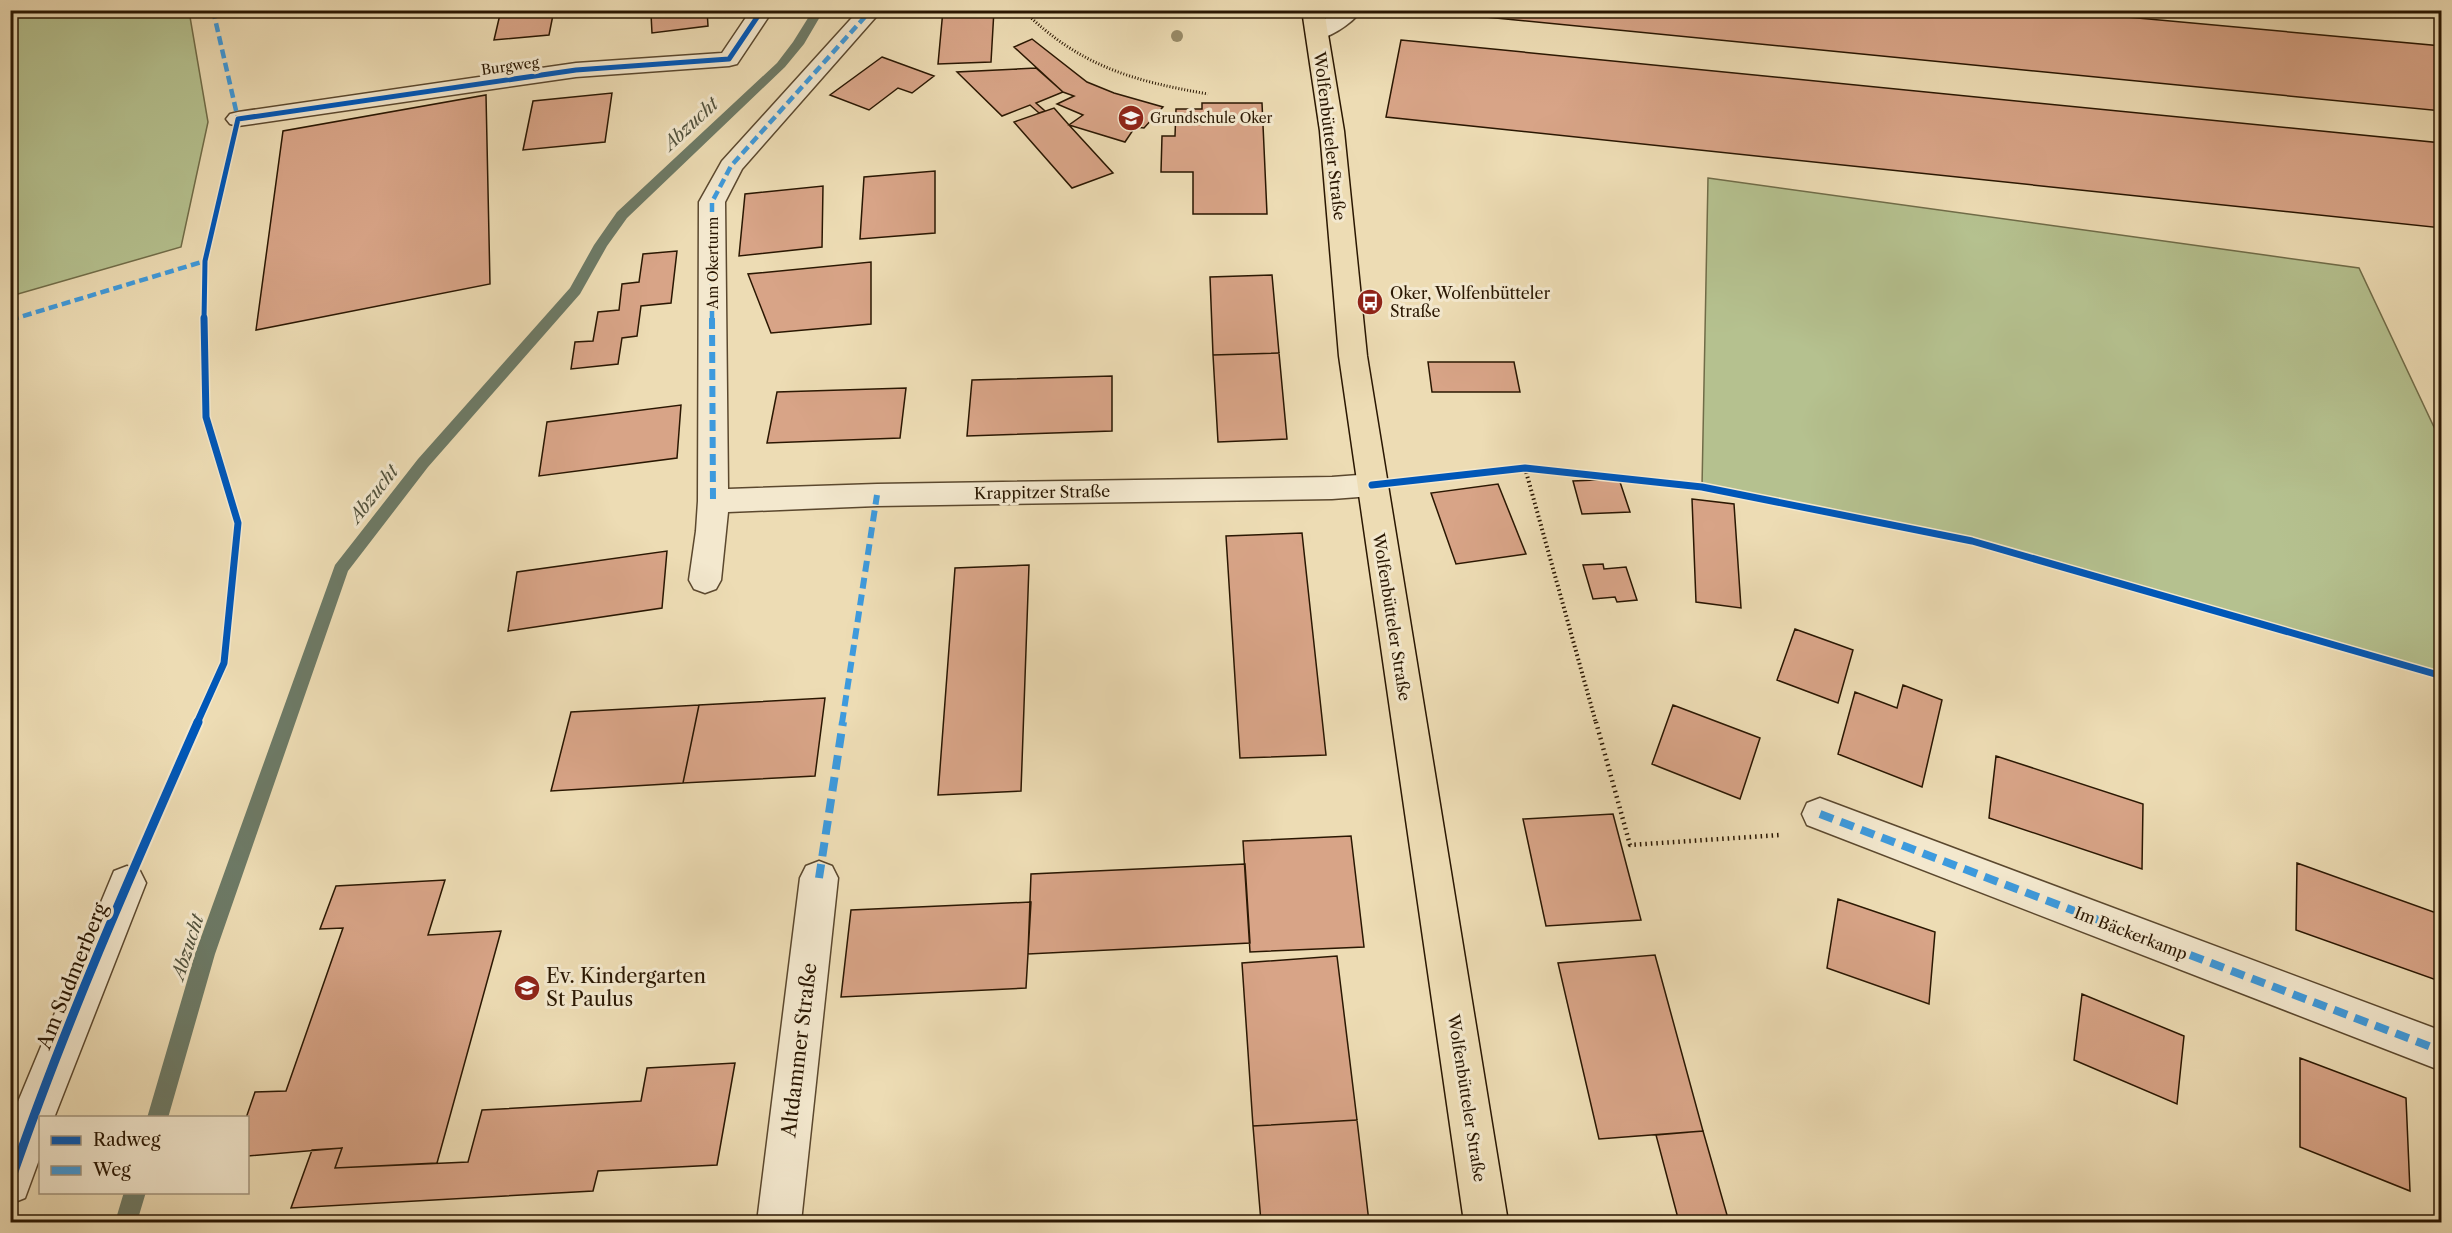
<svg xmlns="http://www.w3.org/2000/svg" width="2452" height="1233" font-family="'Libre Caslon Text',serif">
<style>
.green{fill:#b5c18f;stroke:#706c48;stroke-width:1.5}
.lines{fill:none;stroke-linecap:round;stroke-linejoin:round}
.stream{fill:#6d7a66;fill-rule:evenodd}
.building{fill:#d8a487;stroke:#2a1702;stroke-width:1.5}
.minor-casing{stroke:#5b482e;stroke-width:3}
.major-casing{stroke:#2a1702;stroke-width:3}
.path-far2{stroke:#2a1702;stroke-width:3;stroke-dasharray:1 2;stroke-linecap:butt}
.path-far1{stroke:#2a1702;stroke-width:4;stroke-dasharray:1.5 3;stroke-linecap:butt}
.path{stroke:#2a1702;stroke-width:4.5;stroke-dasharray:1.5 4;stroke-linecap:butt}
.minor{fill:#f3e8ce;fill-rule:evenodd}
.major{fill:#eddcb4;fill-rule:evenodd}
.quiet-far2{stroke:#3d9add;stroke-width:4.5;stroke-dasharray:9 4.5;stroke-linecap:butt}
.quiet-far1{stroke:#3d9add;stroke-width:6;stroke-dasharray:11 6;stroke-linecap:butt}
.quiet{stroke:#3d9add;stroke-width:8;stroke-dasharray:14 8;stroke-linecap:butt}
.cycleway-far2-casing{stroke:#f3e8ce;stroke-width:8}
.cycleway-far1-casing{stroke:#f3e8ce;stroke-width:10}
.cycleway-casing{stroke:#f3e8ce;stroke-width:13}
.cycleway-far2{stroke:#0057b8;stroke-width:5}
.cycleway-far1{stroke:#0057b8;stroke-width:7}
.cycleway{stroke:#0057b8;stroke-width:9}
.tree{fill:#998c69}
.labels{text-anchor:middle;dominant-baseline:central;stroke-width:6;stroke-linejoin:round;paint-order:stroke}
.far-street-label{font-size:14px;fill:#2a1702;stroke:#f3e8ce}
.far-poi-label{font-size:14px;fill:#2a1702;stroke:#f3e8ce;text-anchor:start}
.street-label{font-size:16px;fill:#2a1702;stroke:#f3e8ce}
.poi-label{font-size:16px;fill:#2a1702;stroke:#f3e8ce;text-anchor:start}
.water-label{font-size:18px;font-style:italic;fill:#51513c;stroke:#f3e8ce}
.near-street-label{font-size:20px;fill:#2a1702;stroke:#f3e8ce}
.near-poi-label{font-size:20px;fill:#2a1702;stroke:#f3e8ce;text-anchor:start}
</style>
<rect width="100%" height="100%" fill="#eddcb4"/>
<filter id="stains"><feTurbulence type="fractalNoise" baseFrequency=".00333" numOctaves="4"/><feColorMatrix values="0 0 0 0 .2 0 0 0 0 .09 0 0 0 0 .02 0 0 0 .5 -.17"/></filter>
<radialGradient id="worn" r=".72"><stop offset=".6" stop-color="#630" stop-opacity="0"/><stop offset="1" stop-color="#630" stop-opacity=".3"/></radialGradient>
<!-- green -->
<path class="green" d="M11,10l178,1 19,111 -27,125 -170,49z
M1708,178l651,90 82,174v234l-469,-135 -270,-54z"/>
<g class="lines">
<!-- stream -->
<path class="stream" d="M813,10h11l-20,34 -19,23 -158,151 -20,28 -27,48 -152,173 -80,104 -133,383 -47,164h-21l48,-164 140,-389 83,-106 152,-171 24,-43 23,-33 160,-149 16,-21z
M124,1192h22l-9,30h-22z"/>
</g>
<!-- building -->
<path class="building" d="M501,10h53l-5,25 -55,5z
M637,10h70l1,16 -56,7 -1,-19 -13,2z
M943,10h51l-3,52 -53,2z
M1414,10h636l392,36v65z
M1032,39l55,43 27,11 49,14 -19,21 -9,-1 -10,15 -56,-17 14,-10 -26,-11 17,-8 -11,-4 -49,-45z
M1401,40l1041,103v85l-1056,-111z
M882,57l52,19 -22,17 -14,-5 -29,22 -39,-15z
M1036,68l27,24 -27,11 9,8 -6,2 -9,-8 -28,11 -45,-44z
M612,93l-7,49 -82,8 10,-49z
M486,95l4,189 -234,46 27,-199z
M1202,103h60l5,111h-74v-42h-32l1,-36h13l1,-27h26z
M1054,108l15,17 44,48 -41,15 -58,-66z
M935,171v62l-75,6 4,-62z
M823,186l-1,61 -83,9 6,-62z
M677,251l-6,52 -30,3 -4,30 -15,2 -4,26 -47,5 4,-27 18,-1 5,-29 21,-2 3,-26 17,-2 4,-28z
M871,262v62l-100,9 -23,-59z
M1272,275l7,78 -66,2 -3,-78z
M1279,353l8,86 -69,3 -5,-87z
M1428,362h86l6,30h-88z
M1112,376v55l-145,5 5,-56z
M906,388l-6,50 -133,5 10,-51z
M681,405l-4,53 -138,18 8,-54z
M1619,479l11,33 -48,2 -9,-33z
M1498,484l28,70 -70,10 -25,-71z
M1692,499l42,5 7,104 -45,-6z
M1302,533l24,222 -86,3 -14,-222z
M667,551l-5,57 -154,23 9,-59z
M1603,564l1,5 22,-2 11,33 -20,2 -2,-5 -22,2 -10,-34z
M1029,565l-8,226 -83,4 17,-227z
M1795,629l58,21 -15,53 -61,-23z
M1903,685l39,15 -20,87 -84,-33 17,-62 42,16z
M825,698l-10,78 -132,7 16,-78z
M699,705l-16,78 -132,8 20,-79z
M1673,705l87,33 -20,61 -88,-35z
M1996,756l147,48 -1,65 -153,-51z
M1613,814l28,106 -95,6 -23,-107z
M1351,836l13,111 -114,5 -7,-111z
M2297,863l145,52v67l-146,-52z
M1245,864l5,79 -222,11 3,-80z
M445,880l-17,55 73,-4 -64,232 -102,5 7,-20 -94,8 -2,-38 9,-26 31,-1 57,-163 -23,1 16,-43z
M1838,899l97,33 -6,72 -102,-36z
M1031,902l-5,86 -185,9 10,-87z
M1655,955l48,176 -104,8 -41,-176z
M1337,956l20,164 -104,6 -11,-163z
M2082,994l102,42 -7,68 -103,-44z
M2300,1058l106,40 4,93 -110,-44z
M735,1063l-18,102 -119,6 -5,20 -302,17 21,-58 30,-2 -7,20 133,-6 14,-52 159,-9 6,-33z
M1357,1120l12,102h-108l-8,-96z
M1703,1131l26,91h-50l-23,-87z"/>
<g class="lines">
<defs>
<path id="minor" d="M751,10h22l-36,54 -8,2 -153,11 -338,49 -8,-2 -4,-5 4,-5 8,-2 338,-49 146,-10z
M859,10h23l-140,159 -17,33 3,287 149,-5 455,-7 40,-3 11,3 4,8 -4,8 -11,3 -40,3 -455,7 -149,6 -7,68 -5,9 -11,4 -11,-4 -5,-9 7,-49 2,-30 1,-299 23,-41z
M1336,10h26c-9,13 -38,33 -53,29l-3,-5z
M1820,798l622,233v40l-635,-246 -5,-11 5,-11z
M819,861l13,5 6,12 -37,344h-44l43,-344 6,-12z
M127,866l13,5 6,12 -92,235h-14v39l-15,41 -15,6v-83l104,-250z"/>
<path id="major" d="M1302,10h22l20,121 23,225 141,866h-44l-125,-866 -19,-225z"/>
</defs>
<!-- minor casing -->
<use href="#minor" class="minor-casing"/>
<!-- major casing -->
<use href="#major" class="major-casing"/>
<!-- path-far2 -->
<path class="path-far2" d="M1023,10c56,56 110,71 185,84"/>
<!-- path-far1 -->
<path class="path-far1" d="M1525,468l71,255"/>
<!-- path -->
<path class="path" d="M1596,722l34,123 150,-10"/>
<!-- minor -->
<use href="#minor" class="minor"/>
<!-- major -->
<use href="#major" class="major"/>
<!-- quiet-far2 -->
<path class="quiet-far2" d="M213,10l25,109 -1,6
M10,320l195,-59
M712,320v-118l19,-36 140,-156"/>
<!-- quiet-far1 -->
<path class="quiet-far1" d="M712,318l1,183
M10,320l5,-2
M842,723l35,-228"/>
<!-- quiet -->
<path class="quiet" d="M1820,814l622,237
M819,878l24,-156"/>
<defs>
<path id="cycleway-far2" d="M204,320l1,-59 33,-142 338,-49 153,-11 33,-49"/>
<path id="cycleway-far1" d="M1372,485l153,-17 177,19 270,54 470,135
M197,723l27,-60 14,-140 -32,-106 -2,-99"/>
<path id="cycleway" d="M10,1183c54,-157 121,-309 188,-461"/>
</defs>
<!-- cycleway-far2 casing -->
<use href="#cycleway-far2" class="cycleway-far2-casing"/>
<!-- cycleway-far1 casing -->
<use href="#cycleway-far1" class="cycleway-far1-casing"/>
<!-- cycleway casing -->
<use href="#cycleway" class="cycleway-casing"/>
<!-- cycleway-far2 -->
<use href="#cycleway-far2" class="cycleway-far2"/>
<!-- cycleway-far1 -->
<use href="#cycleway-far1" class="cycleway-far1"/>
<!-- cycleway -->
<use href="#cycleway" class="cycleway"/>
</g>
<!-- trees -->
<circle class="tree" cx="1177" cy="36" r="6"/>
<!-- icons -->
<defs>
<symbol id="school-disc" viewBox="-11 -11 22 22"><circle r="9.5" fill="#8f2418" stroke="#f3e8ce"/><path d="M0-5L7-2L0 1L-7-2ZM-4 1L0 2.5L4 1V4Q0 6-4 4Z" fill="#fff"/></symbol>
<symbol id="bus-disc" viewBox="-11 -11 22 22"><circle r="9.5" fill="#8f2418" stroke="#f3e8ce"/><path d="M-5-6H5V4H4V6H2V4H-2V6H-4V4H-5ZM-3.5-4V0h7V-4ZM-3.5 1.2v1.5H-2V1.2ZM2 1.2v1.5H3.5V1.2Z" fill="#fff"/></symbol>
</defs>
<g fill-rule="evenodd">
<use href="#school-disc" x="1116" y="103" width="30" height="30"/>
<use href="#bus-disc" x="1355" y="287" width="30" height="30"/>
<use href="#school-disc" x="512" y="973" width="30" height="30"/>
</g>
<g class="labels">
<!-- far-street labels -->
<g class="far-street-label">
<text transform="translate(510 66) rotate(-8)">Burgweg</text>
<text transform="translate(713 263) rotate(-90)">Am Okerturm</text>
</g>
<!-- far-poi labels -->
<g class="far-poi-label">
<text x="1150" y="118">Grundschule Oker</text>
</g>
<!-- street labels -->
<g class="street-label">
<text transform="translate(1330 136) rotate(83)">Wolfenbütteler Straße</text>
<text transform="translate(1042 492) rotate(-1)">Krappitzer Straße</text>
<text transform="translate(1392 617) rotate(81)">Wolfenbütteler Straße</text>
<text transform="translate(2131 933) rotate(21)">Im Bäckerkamp</text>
<text transform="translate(1467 1098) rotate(81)">Wolfenbütteler Straße</text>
</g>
<!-- poi labels -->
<g class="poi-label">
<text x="1390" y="293">Oker, Wolfenbütteler<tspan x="1390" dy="18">Straße</tspan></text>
</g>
<!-- water labels -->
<g class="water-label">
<text transform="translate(691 124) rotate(-43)">Abzucht</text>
<text transform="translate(374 494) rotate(-52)">Abzucht</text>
<text transform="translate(188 947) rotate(-72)">Abzucht</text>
</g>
<!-- near-street labels -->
<g class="near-street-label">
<text transform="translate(72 976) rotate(-68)">Am Sudmerberg</text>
<text transform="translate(799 1050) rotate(-83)">Altdammer Straße</text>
</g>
<!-- near-poi labels -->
<g class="near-poi-label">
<text x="546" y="976">Ev. Kindergarten<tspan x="546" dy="23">St Paulus</tspan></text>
</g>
</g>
<!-- margin -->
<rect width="2452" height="1233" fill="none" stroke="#eddcb4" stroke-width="36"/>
<rect x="12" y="12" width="2428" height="1209" fill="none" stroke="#2a1702" stroke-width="3"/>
<rect x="18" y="18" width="2416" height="1197" fill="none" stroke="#2a1702" stroke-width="1.5"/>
<!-- legend -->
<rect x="39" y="1116" width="210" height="78" fill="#f3e8ce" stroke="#a3947c" stroke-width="1.5"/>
<rect x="51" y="1136" width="30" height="9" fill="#0057b8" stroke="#a3947c" stroke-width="1.5"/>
<text x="93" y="1146" font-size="18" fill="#2a1702">Radweg</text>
<rect x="51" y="1166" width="30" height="9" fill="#3d9add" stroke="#a3947c" stroke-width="1.5"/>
<text x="93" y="1176" font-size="18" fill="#2a1702">Weg</text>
<rect width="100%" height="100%" filter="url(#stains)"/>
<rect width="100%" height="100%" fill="url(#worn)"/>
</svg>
